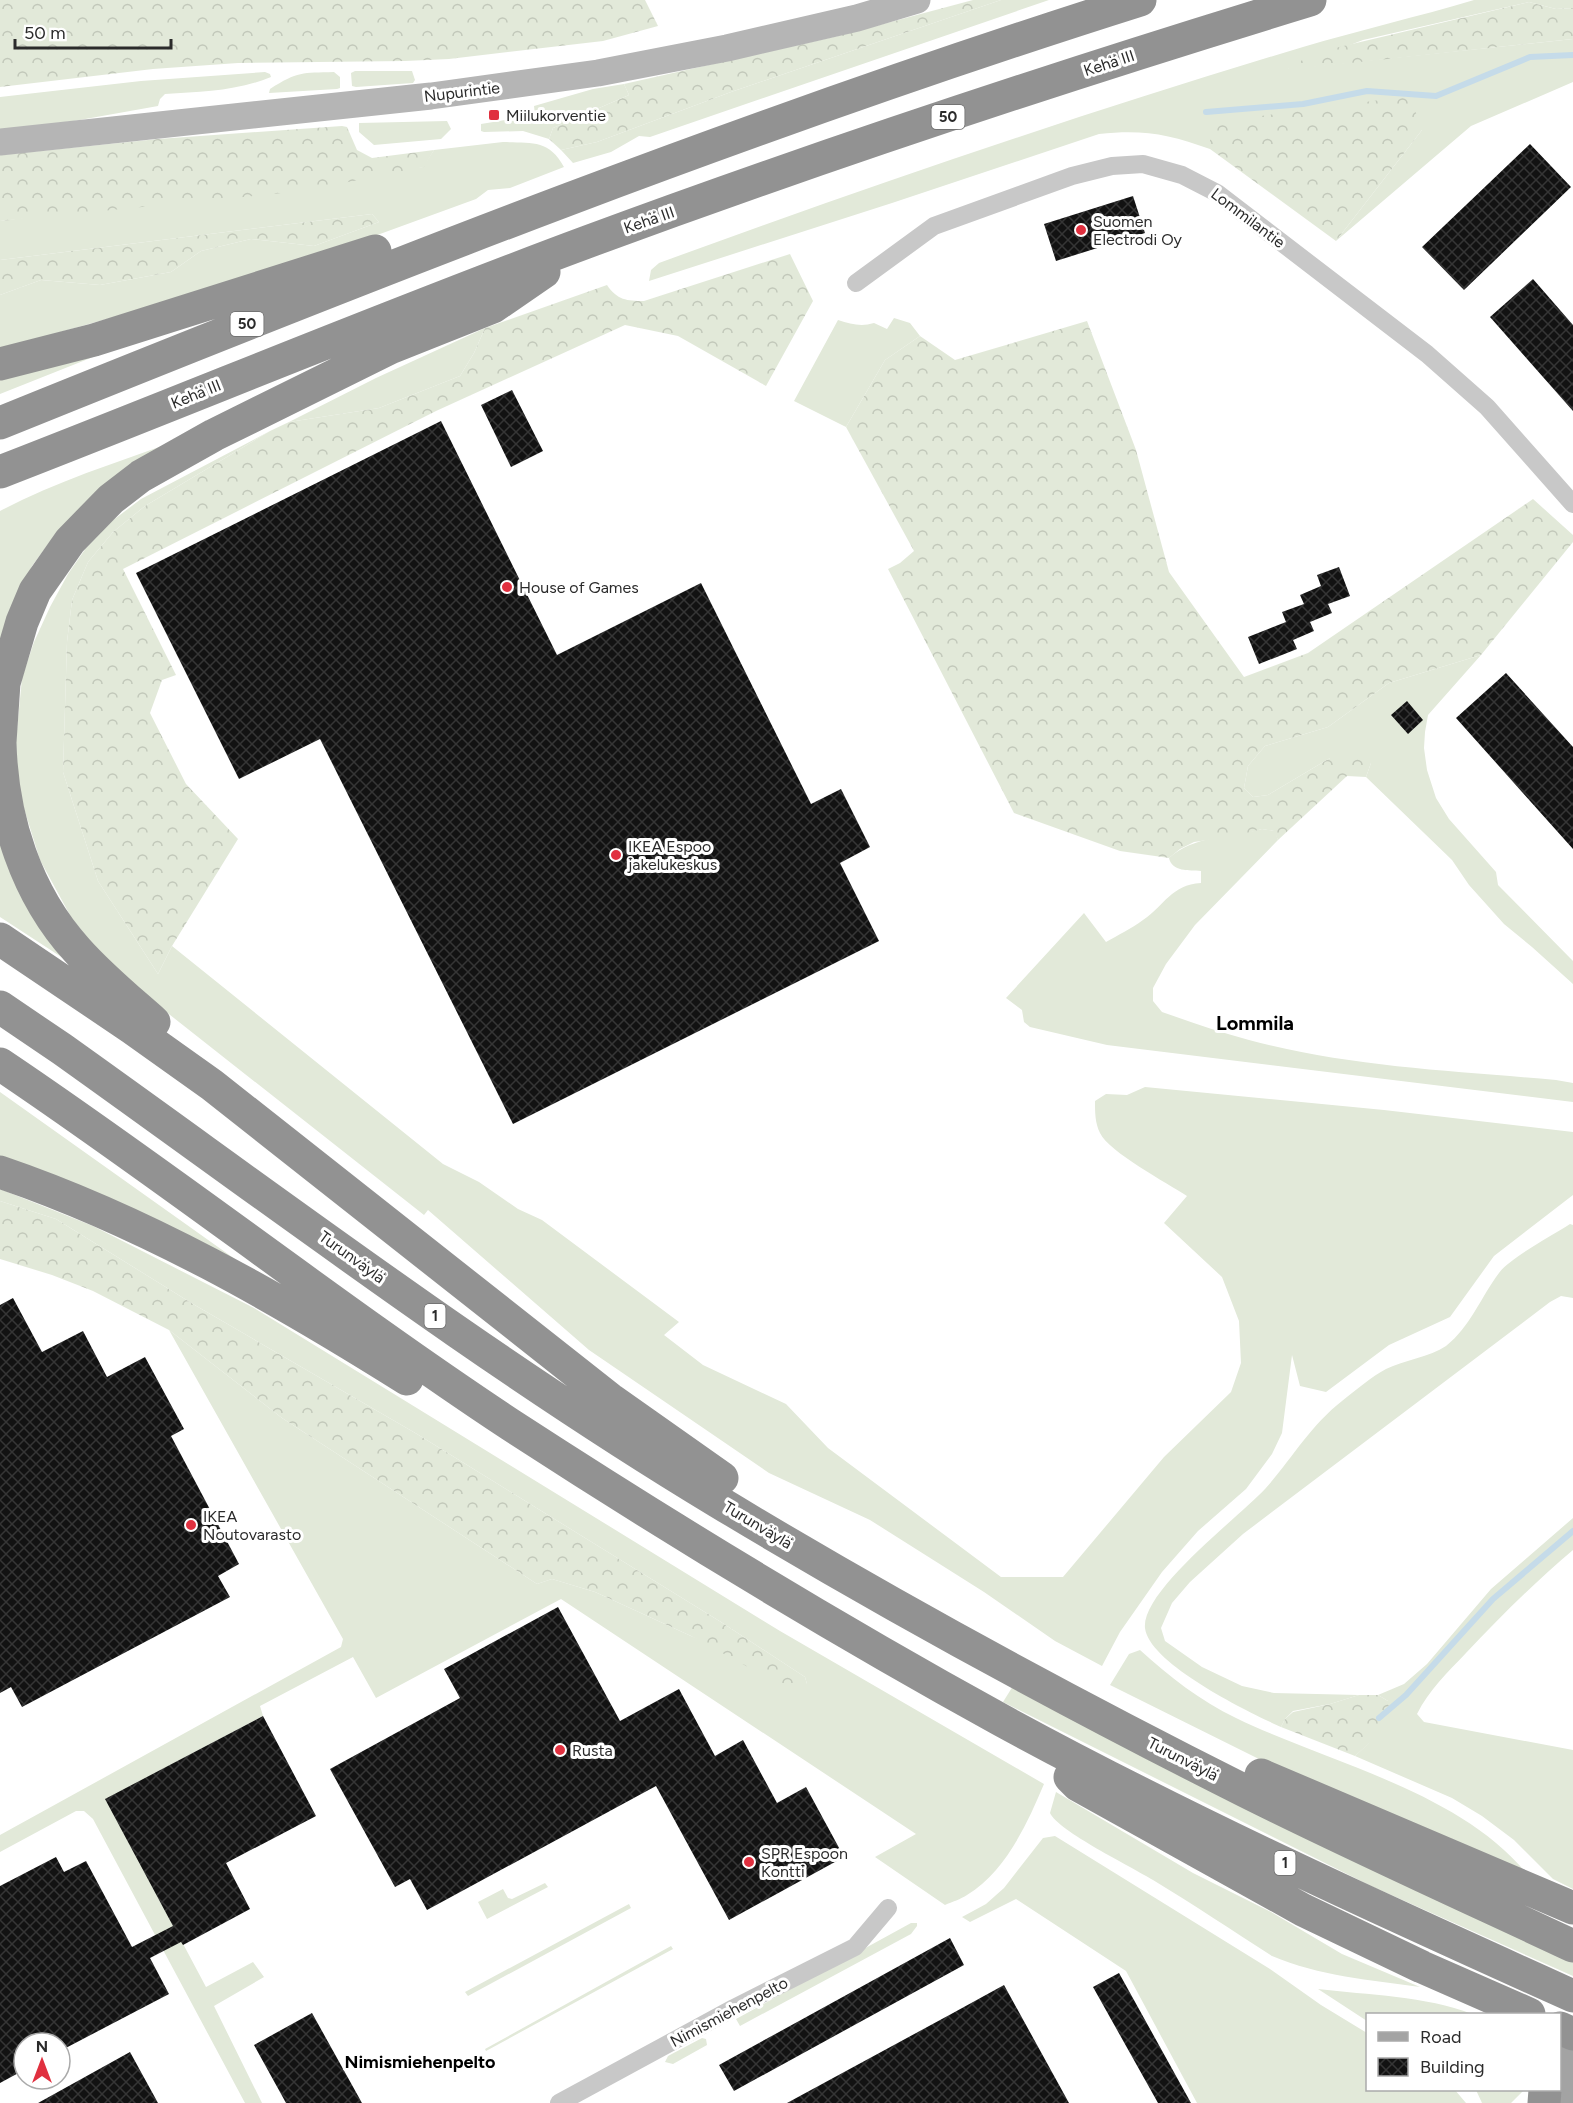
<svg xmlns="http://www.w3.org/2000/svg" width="1573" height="2103" font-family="Figtree,sans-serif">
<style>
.grass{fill:#e2e9d9}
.forest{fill:url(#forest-crowns)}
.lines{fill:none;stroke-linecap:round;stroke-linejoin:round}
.stream{stroke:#c5dbe9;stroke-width:6}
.building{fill:url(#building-cross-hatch)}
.street{stroke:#c8c8c8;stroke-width:18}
.secondary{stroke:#b5b5b5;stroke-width:27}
.primary{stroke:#a3a3a3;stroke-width:30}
.highway{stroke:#929292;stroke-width:33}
.poi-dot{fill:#e0303f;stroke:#fff;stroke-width:2}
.labels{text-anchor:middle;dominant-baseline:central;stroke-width:6;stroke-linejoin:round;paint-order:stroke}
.shield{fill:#fff;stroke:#6b6b6b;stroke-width:1.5}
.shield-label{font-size:15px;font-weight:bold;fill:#2b2b2b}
.street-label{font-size:16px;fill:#2b2b2b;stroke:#fff}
.poi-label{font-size:16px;fill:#2b2b2b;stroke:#fff;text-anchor:start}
.neighbourhood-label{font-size:18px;font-weight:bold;fill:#000;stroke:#fff}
.quarter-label{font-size:20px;font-weight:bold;fill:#000;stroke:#fff}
</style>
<defs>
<pattern id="forest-crowns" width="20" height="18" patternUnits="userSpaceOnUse" patternTransform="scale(1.5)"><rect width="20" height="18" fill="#e2e9d9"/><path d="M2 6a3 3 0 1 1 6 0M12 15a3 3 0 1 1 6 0" fill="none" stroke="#c2c8ba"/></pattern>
<pattern id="building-cross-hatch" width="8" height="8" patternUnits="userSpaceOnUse" patternTransform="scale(1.5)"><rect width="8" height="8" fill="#121212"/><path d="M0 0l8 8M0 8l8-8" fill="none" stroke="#353535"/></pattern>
</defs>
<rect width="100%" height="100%" fill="#fff"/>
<!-- grass -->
<path class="grass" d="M1001,0h48l-399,137 -11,-1 -28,16 -38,11 -12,-13 36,-8 134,-50z
M1474,0h99v8l-17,1 -27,-7 -166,38 -75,29 285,-30v43l-102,44 -135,115 86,-111 -212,5v14c-41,-15 -68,-20 -111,-15l-207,69 -243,78 2,-11 8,-7c213,-78 427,-151 644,-216 57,-17 114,-30 171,-47z
M355,71h57l3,9 -2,3 -57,4 -4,-1 -1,-13z
M265,72l5,2 1,3c-34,14 -69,15 -106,17l-5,5 -2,7 -84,15 -74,9v-33l141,-16z
M334,72l6,5v11l-3,1 -68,4 1,-4c28,-18 32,-16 64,-17z
M624,84l5,11 -76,33 -4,11 -26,-8 -39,1 -3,-1v-7l54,-9 -1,-9 59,-17z
M447,121l4,8 -10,10 -67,6 -15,-13v-9z
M503,142c28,1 46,-3 61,25l-54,21 -22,2 -12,9 -192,70 -284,80v-54l41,-15 59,5 71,-13 30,-21 50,-12 63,7 65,-24 -7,-8 -372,46v-39l423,-54 11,-17z
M894,318l16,5 10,13 -35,24 -39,67 -52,-26 44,-81c13,4 23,7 36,3l13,6z
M485,328l-11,25 -14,23 -81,32 -90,14 87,-44z
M146,336l-146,58v-17z
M270,431l-125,75 -32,26 -25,30 -16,38 -5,42 -4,130 35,109 60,93 14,-28 271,218 36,18 39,27 24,11 137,102 -15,13 39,30 83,39 42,44 173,129h62l101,-120 67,-65 10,-29 -2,-42 -17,-44 -58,-54 23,-27c-20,-13 -78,-44 -87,-63 -5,-10 -5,-21 -5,-32l11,-7 21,1 18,-8 239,23 189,22v63l-79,61 -44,61 -61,28 -63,47 -26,-6 -8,-31 -10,78 -10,21 -26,35 -48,42 -36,41 -42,60 -18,34 -47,-25 -71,-49 -114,-72 -101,-47 -180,-123 -161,-140 -4,5 -278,-219 -53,-51 -22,-28 -31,-57 -18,-58 -5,-29 -1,-33 6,-62 12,-36 16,-35 18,-33 18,-26 26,-27 29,-22z
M173,442l-116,90 -25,34 -32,77v-132c55,-29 115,-48 173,-69z
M1481,655l-53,60 -3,17 -1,16 3,22 9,28 13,21 47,53 2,13 75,76v23l-41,-37 -28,-23 -35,-39 -17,-25 -86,-83 5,-14 -41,-5 -62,37 -15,2 -9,-9 4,-22 17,-20 63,-19 61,-44z
M1262,829l13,2 3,9 -83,85 -29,39 -13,24v13l9,11c29,10 57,20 87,28 99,27 205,31 307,40l17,3v19l-466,-57 -77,-18 -6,-5 -2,-12 -16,-12 78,-85 22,29c12,-7 25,-13 37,-22 22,-15 28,-35 58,-37v-12c-12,-1 -29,1 -32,-13 26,-23 60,-20 93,-29z
M0,838l69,124 -69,-45z
M0,1092l256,182 -256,-114z
M0,1189l93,37 161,82 526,323 264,153c-17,40 -38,87 -77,111 -6,4 -15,7 -22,10l-70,-48 41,-23 -355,-235 -185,99 -23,-41 -93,49 3,10 -157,83 100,188 47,-25 11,15 -50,29 48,97h-17l-152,-284 -9,-8h-8l-76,41v-17l341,-188 2,-8 -174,-309 113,88 255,166 15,-5 43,13 96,44 116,48 -2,-7 -84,-55 -304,-188 -224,-130 -137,-85 -56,-18z
M1570,1224l3,1v73l-12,-2 -11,6 -307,232 -53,48 -18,21 -11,25 4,13 37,26 40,19 32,7 85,2 -29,9 -37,7 -8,8 -4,8c-31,-14 -132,-63 -136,-99 -4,-37 94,-111 120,-139 26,-29 45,-63 77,-88 14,-11 29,-24 44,-32 18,-9 44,-12 60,-23 24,-19 35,-49 53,-73 11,-15 54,-38 71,-49z
M1573,1518v32c-38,32 -73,67 -107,103 -19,20 -37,37 -49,61l7,8 149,28v139l-20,-10 -39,-39 -32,-24 -30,-18 -97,-42 14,-13 19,-42 -10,-6 26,-11 23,-20 64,-75z
M1140,1650c29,26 60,51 96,68 95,46 223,73 291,156l-258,-110 -159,-79 19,-31z
M1013,1686l560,273v17l-202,-90 -368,-184z
M1056,1792l137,81 78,39 71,42 78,33c-49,-7 -101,-11 -148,-31 -39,-25 -79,-52 -119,-76 -21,-13 -95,-49 -103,-67z
M1055,1836l215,133 51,36 46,28 1,57h87l11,13h-269l-71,-132 -110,-72 -46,23 -8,-5 24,-13 18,-16 39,-50z
M545,1883l3,4 -61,32 -9,-17 25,-13 5,9 4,1z
M629,1904l2,4 -163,88 -3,-4z
M911,1923h6v3l-6,8 -171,92 -4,-7z
M671,1946l2,3 -187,102 -1,-2z
M1318,1989c50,6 108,7 154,25h-104l-1,7z
M702,2038l4,1 1,6 -34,19 -8,-2 3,-6z
M1476,2090h48l-13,13h-29z"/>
<!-- forest -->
<path class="forest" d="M0,0h645l13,26 -55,15 -154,18 -44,2 -167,2 -85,6 -153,18z
M973,0h28l-270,92 -134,50 -36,8 -12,-11 4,-11 76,-33 -5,-11 214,-48z
M1529,2l27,7 17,-1v31l-287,31 28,-17z
M1410,96l12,34 -86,111 -126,-92v-14l5,-13z
M342,126l5,1 10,23 15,8 62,-8 -10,17 -121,24 -303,30v-66l158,-16z
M372,214l7,8 -65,24 -63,-7 -50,12 -30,21 -71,13 -59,-5 -41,15v-35z
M790,254l23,47 -47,85 -88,-50 -53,-11 -189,86 -313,158 53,106 -14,5 -12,33 36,71 52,55 -66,107 -14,28 -60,-93 -35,-109 4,-130 5,-42 16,-38 25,-30 32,-26 125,-75 19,-9 90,-14 81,-32 14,-23 11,-25 122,-43c10,15 20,16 37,16z
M1087,321l49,129 33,122 75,105 64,-24 225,-154 40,36v7l-92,113 -92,28 -61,44 -63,19 -17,20 -4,22 9,9 15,-2 62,-37 33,-3 8,8 -5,14 -19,-1 -69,64 -4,-9 -12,-2 -21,6 -47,7 -14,7 -11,9 -49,-7 -106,-38 -126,-244 12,-6 14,-12 -68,-124 39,-67 35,-24 35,24z
M0,1201l56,18 137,85 224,130 304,188 84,55 2,7 -5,6 -8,2 -103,-56 -96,-44 -43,-13 -15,5 -255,-166 -113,-88 -76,-39 -41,-16 -52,-16z
M1359,1695h19l10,6 2,16 -6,13 -29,26 -74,-29 4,-8 8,-7 37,-8z"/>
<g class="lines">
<!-- stream -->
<path class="stream" d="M1206,112l97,-8 64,-13 69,5 94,-39 43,-2
M1379,1718l27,-23 87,-96 80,-68"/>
</g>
<!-- building -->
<path class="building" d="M1530,144l41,43 -107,103 -42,-43z
M1133,196l12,37 -89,28 -12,-37z
M1533,279l40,46v86l-83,-94z
M512,390l31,61 -32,16 -30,-62z
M441,421l116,234 144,-72 110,221 30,-15 29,58 -30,16 39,78 -366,183 -193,-385 -81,40 -103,-206z
M1339,567l11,29 -22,8 4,9 -22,9 4,9 -21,9 4,9 -38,15 -11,-27 38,-15 -4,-10 22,-8 -4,-9 21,-9 -4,-11z
M1506,673l67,74v102l-117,-131z
M1407,701l16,19 -15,14 -17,-19z
M13,1298l29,54 41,-21 24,46 38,-20 39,72 -13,7 68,128 -21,12 12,21 -208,110 -11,-20 -11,6v-388z
M558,1607l62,114 59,-32 36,67 28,-16 34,63 29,-16 38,70 -115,63 -73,-134 -229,124 -17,-31 -15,8 -65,-118 130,-71 -16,-29z
M263,1716l53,100 -90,47 24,46 -67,36 -2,-3 -31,16 19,36 -109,57v-8h-36v27l-24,13v-197l56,-29 8,15 22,-11 46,86 41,-21 -68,-127z
M950,1938l14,27 -230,126 -15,-26z
M1119,1973l72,130h-33l-65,-116z
M1004,1985l65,118h-282l166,-90z
M312,2013l50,90h-76l-32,-58z
M130,2052l28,51h-120z"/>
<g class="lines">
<!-- street -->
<path class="street" d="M856,283l78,-57 138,-50 40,-10 31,-2 39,11 35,18 210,161 60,53 86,97
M559,2103l175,-95 121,-61 33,-39"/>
<!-- secondary -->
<path class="secondary" d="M0,142l431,-46 167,-23 129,-25 130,-30 60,-18"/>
<!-- primary -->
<path class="primary" d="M1560,2070l13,-16
M1560,2103l13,-12"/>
<!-- highway -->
<path class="highway" d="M0,364l94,-24 281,-89
M0,423c376,-152 753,-301 1140,-423
M0,472c196,-76 390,-157 587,-230 238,-88 480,-168 723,-242
M0,742l4,-59 18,-61 13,-31 35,-50 41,-42 30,-23 73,-41 176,-87 103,-41 51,-35
M0,743c2,75 26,151 77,207 23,26 51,49 77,72
M0,939l132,89 80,57 398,314 112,79
M0,1007l62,42c216,154 428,315 655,452 172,104 349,200 528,290 108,54 219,104 328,155
M0,1064c173,116 337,246 511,361 160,104 323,203 490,295 185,101 379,189 572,276
M0,1172c144,49 278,126 407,207
M1261,1775l312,133
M1070,1777l8,8 225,125 119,57 107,47
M1560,2028l13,6
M1544,2103l1,-13"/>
</g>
<!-- markers -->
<g class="poi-dot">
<rect x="488" y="109" width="12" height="12" rx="3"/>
<circle cx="1081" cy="230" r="6"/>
<circle cx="507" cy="587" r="6"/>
<circle cx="616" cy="855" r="6"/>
<circle cx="191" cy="1525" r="6"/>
<circle cx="560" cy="1750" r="6"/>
<circle cx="749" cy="1862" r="6"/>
</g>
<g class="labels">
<!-- shield labels -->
<g class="shield">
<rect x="931.5" y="105" width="33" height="24" rx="4.5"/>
<rect x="230.5" y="312" width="33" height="24" rx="4.5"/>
<rect x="424.5" y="1304" width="21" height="24" rx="4.5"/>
<rect x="1274.5" y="1851" width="21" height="24" rx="4.5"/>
</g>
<g class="shield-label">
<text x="948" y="117">50</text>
<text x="247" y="324">50</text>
<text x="435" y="1316">1</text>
<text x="1285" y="1863">1</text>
</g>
<!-- street labels -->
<g class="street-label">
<text transform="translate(1109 63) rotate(-18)">Kehä III</text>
<text transform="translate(462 92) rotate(-7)">Nupurintie</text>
<text transform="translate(1248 218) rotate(37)">Lommilantie</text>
<text transform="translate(649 220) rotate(-19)">Kehä III</text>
<text transform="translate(196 394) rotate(-22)">Kehä III</text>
<text transform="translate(352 1257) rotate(36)">Turunväylä</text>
<text transform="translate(758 1525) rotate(31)">Turunväylä</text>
<text transform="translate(1183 1759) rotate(27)">Turunväylä</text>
<text transform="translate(729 2012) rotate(-28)">Nimismiehenpelto</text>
</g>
<!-- poi labels -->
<g class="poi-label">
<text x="506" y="115">Miilukorventie</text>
<text x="1093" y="221">Suomen<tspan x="1093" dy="18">Electrodi Oy</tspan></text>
<text x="519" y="587">House of Games</text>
<text x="628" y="846">IKEA Espoo<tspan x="628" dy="18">jakelukeskus</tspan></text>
<text x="203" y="1516">IKEA<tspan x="203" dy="18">Noutovarasto</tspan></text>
<text x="572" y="1750">Rusta</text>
<text x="761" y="1853">SPR Espoon<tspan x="761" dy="18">Kontti</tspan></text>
</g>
<!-- neighbourhood labels -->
<g class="neighbourhood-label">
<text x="420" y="2062">Nimismiehenpelto</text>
</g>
<!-- quarter labels -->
<g class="quarter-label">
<text x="1255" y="1023">Lommila</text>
</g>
</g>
<!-- legend -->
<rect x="1366" y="2013" width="195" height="78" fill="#ffffff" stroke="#aaaaaa" stroke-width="1.5"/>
<rect x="1378" y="2032" width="30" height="9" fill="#a3a3a3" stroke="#aaaaaa" stroke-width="1.5"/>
<text x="1420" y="2043" font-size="18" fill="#2b2b2b">Road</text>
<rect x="1378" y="2058" width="30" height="18" fill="url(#building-cross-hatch)" stroke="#aaaaaa" stroke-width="1.5"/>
<text x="1420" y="2073" font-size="18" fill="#2b2b2b">Building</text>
<!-- north arrow -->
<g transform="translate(42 2061)"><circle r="28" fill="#ffffff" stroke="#aaaaaa" stroke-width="1.5"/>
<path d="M0-4.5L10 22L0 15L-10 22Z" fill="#e0303f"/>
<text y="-9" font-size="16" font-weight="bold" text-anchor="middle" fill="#2b2b2b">N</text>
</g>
<!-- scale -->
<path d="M15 39v9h156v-9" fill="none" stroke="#2b2b2b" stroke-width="3"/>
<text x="24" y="39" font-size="18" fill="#2b2b2b" stroke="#ffffff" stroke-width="4.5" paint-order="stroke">50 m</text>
</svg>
